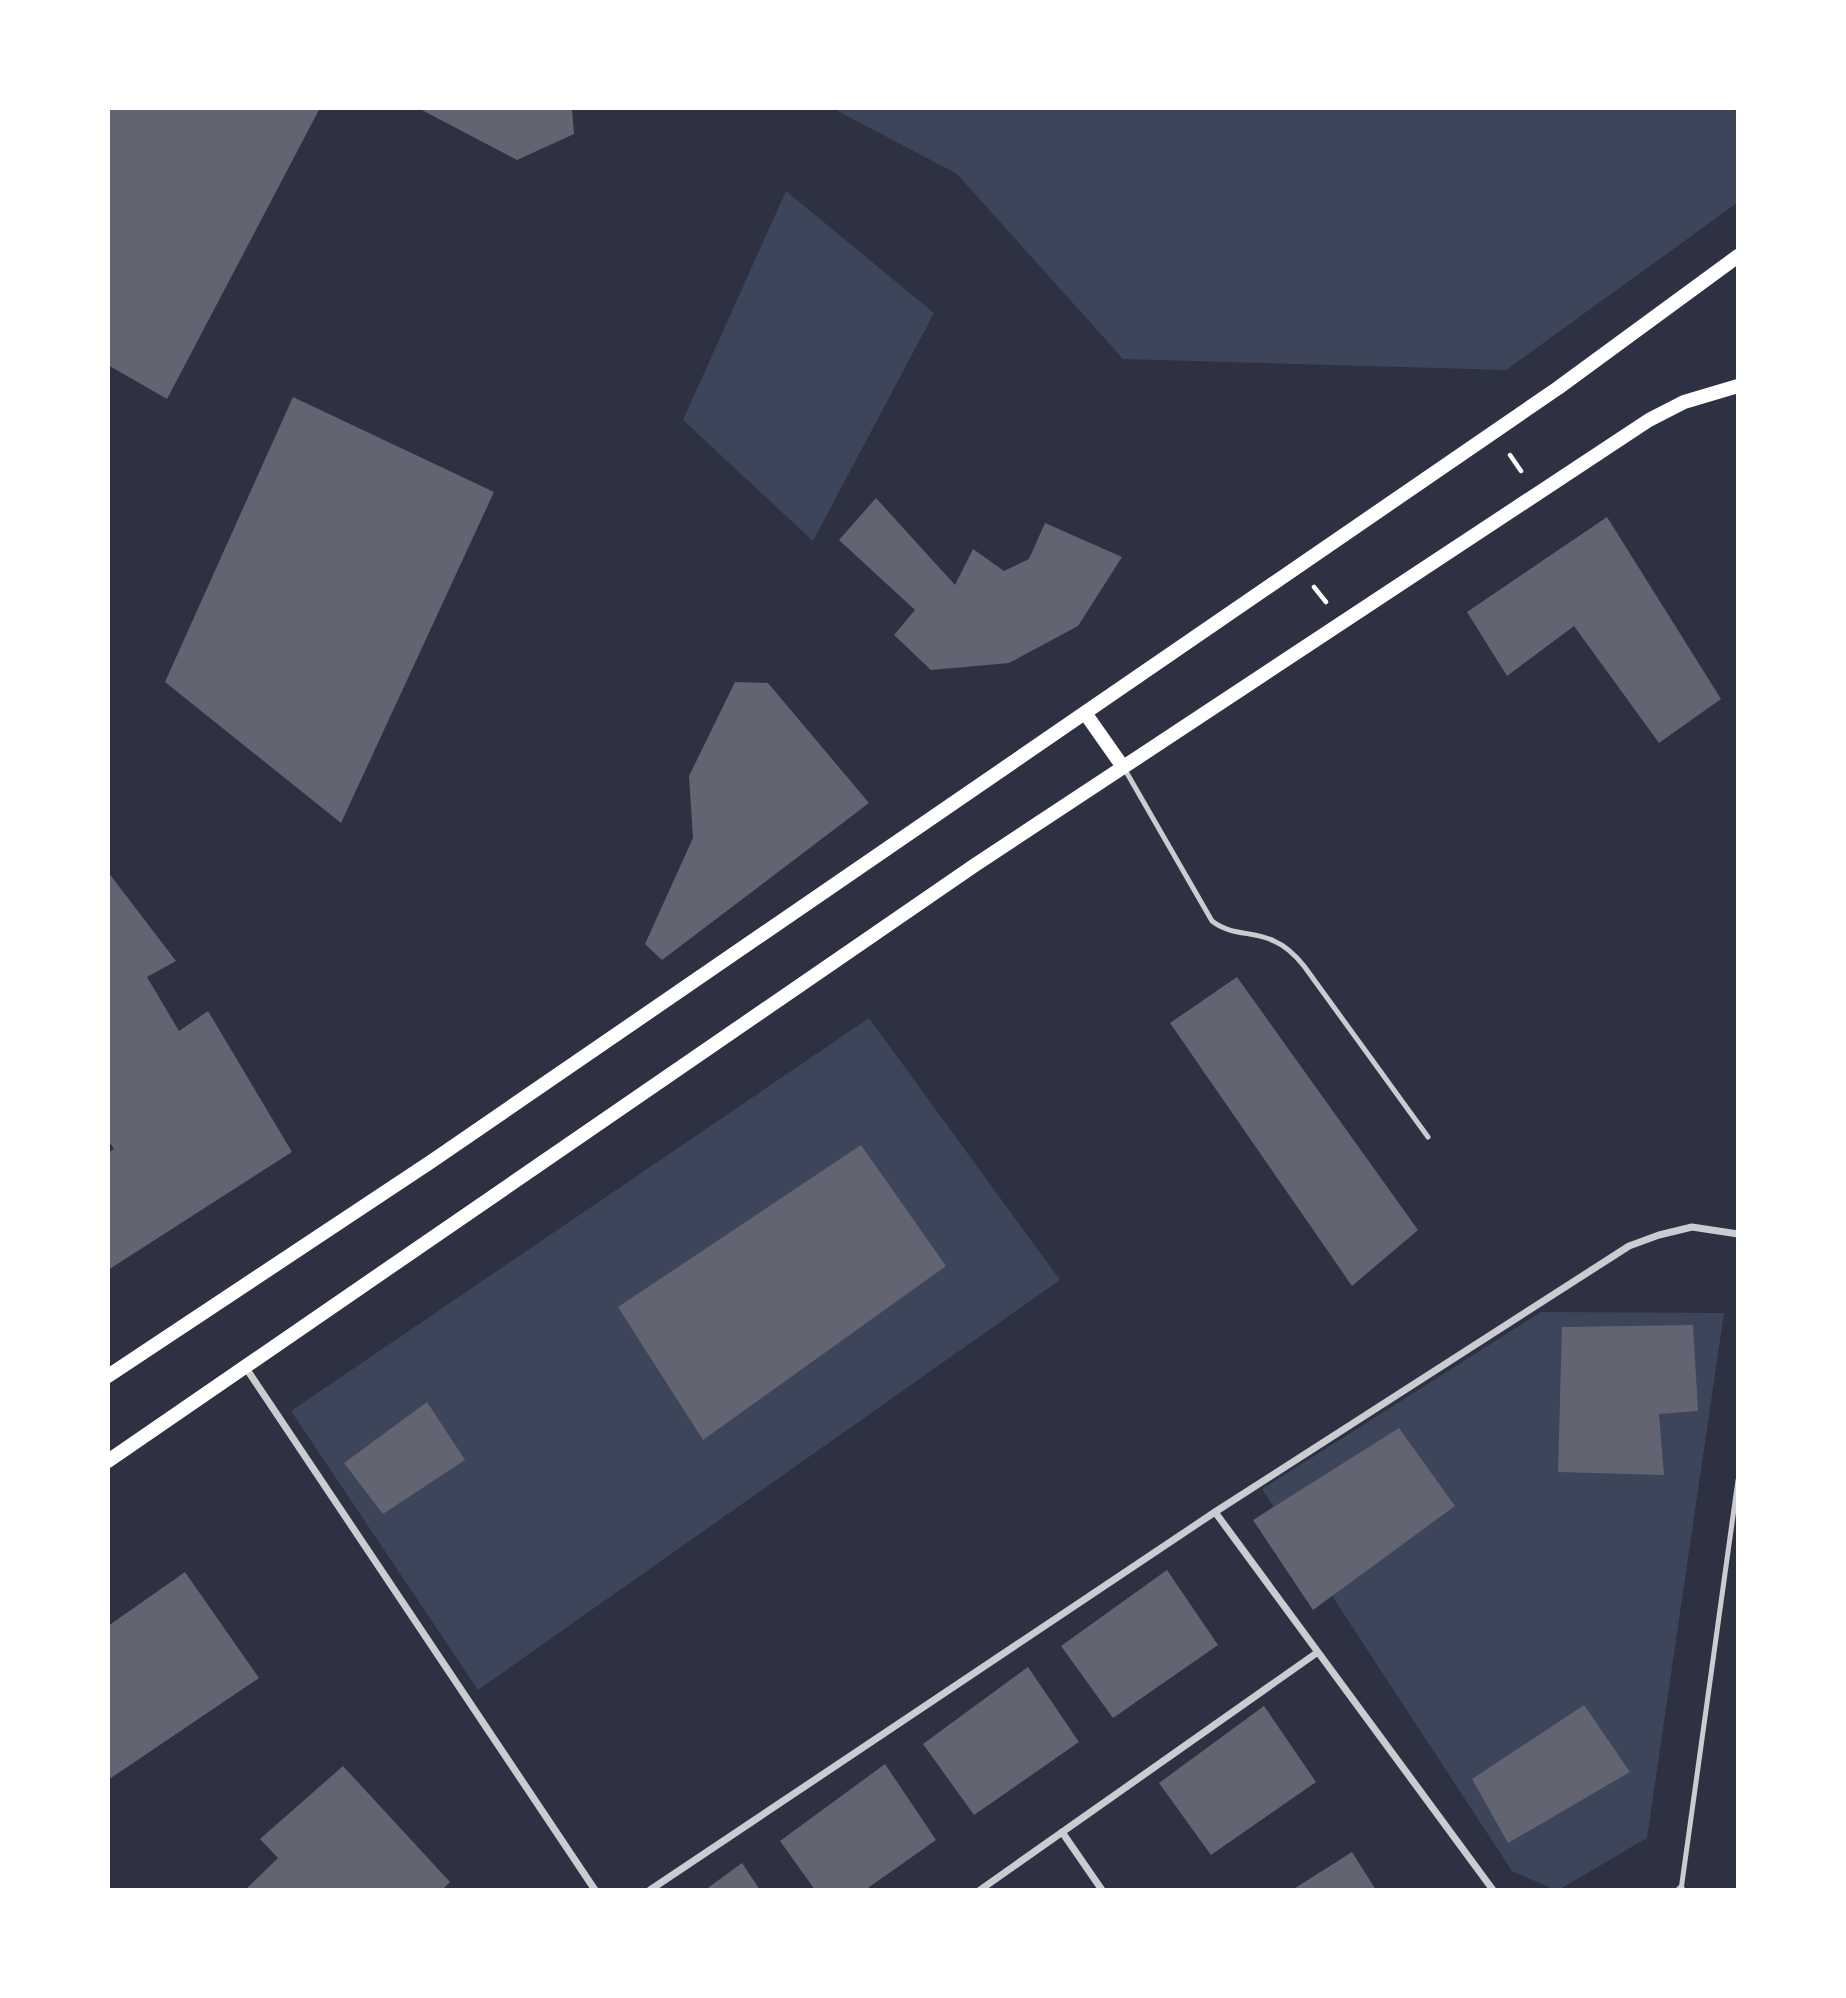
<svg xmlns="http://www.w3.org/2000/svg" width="1846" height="1998" font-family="'Roboto Condensed',sans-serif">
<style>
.green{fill:#3c4559}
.building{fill:#626471}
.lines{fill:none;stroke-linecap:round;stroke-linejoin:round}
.path{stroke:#fff;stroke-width:4.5}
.service{stroke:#caccd0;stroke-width:5}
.minor{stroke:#caccd0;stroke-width:7}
.secondary{stroke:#fff;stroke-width:14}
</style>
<rect width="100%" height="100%" fill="#2d3142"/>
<!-- green -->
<path class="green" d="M834,109h900l4,6 -1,88 -231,167 -383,-11 -166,-185z
M786,191l148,122 -121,228 -130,-121z
M869,1018l191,262 -582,410 -187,-279z
M1541,1312l183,1 -77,525 -87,51h-7l-41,-18 -250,-382z"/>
<!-- building -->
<path class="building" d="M108,108h212l-153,291 -59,-34z
M418,108h154l2,26 -57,26z
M293,397l201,95 -153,331 -176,-141z
M876,498l79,87 18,-36 31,22 25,-12 16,-36 77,34 -44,69 -69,37 -78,7 -37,-35 21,-25 -76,-70z
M1607,517l114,182 -62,44 -85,-117 -67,50 -40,-64z
M735,682l33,1 101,120 -207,157 -17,-16 48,-106 -4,-62z
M108,872l68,89 -29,16 32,54 29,-20 84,141 -184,118v-117l6,-4 -6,-9z
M1237,977l181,253 -66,56 -182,-263z
M861,1145l85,121 -243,174 -85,-133z
M1693,1325l5,86 -39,3 5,61 -106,-3 4,-145z
M427,1402l38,58 -82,54 -39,-51z
M1399,1428l56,78 -142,104 -60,-90z
M1167,1570l51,75 -105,73 -52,-72z
M185,1572l74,106 -151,102v-154z
M1028,1667l51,75 -105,73 -51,-71z
M1584,1705l46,67 -122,71 -36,-64z
M1264,1706l52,76 -105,73 -52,-72z
M885,1764l51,76 -71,50h-50l-35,-49z
M343,1766l107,116 -8,8h-197l33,-32 -18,-19z
M1352,1852l24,38h-84z
M742,1863l18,27h-55z"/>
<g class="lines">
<!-- path -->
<path class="path" d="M1510,455l11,16
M1314,587l12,15"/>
<!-- service -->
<path class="service" d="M1124,768l88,153c19,15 42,10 62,20 12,5 22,15 30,25l124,171
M1681,1890l57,-410"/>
<!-- minor -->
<path class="minor" d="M246,1368l349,522
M1215,1512l278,378
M1062,1832l40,58
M650,1890l565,-378 414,-266 30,-11 33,-8 46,7
M980,1890l338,-238
M1679,1890l2,-2"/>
<!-- secondary -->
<path class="secondary" d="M1085,713l38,54
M108,1376l324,-215 1126,-773 180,-132
M108,1461l867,-596 674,-445 35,-18 54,-16"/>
</g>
<!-- border -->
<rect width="1846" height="1998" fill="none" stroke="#ffffff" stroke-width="220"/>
</svg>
